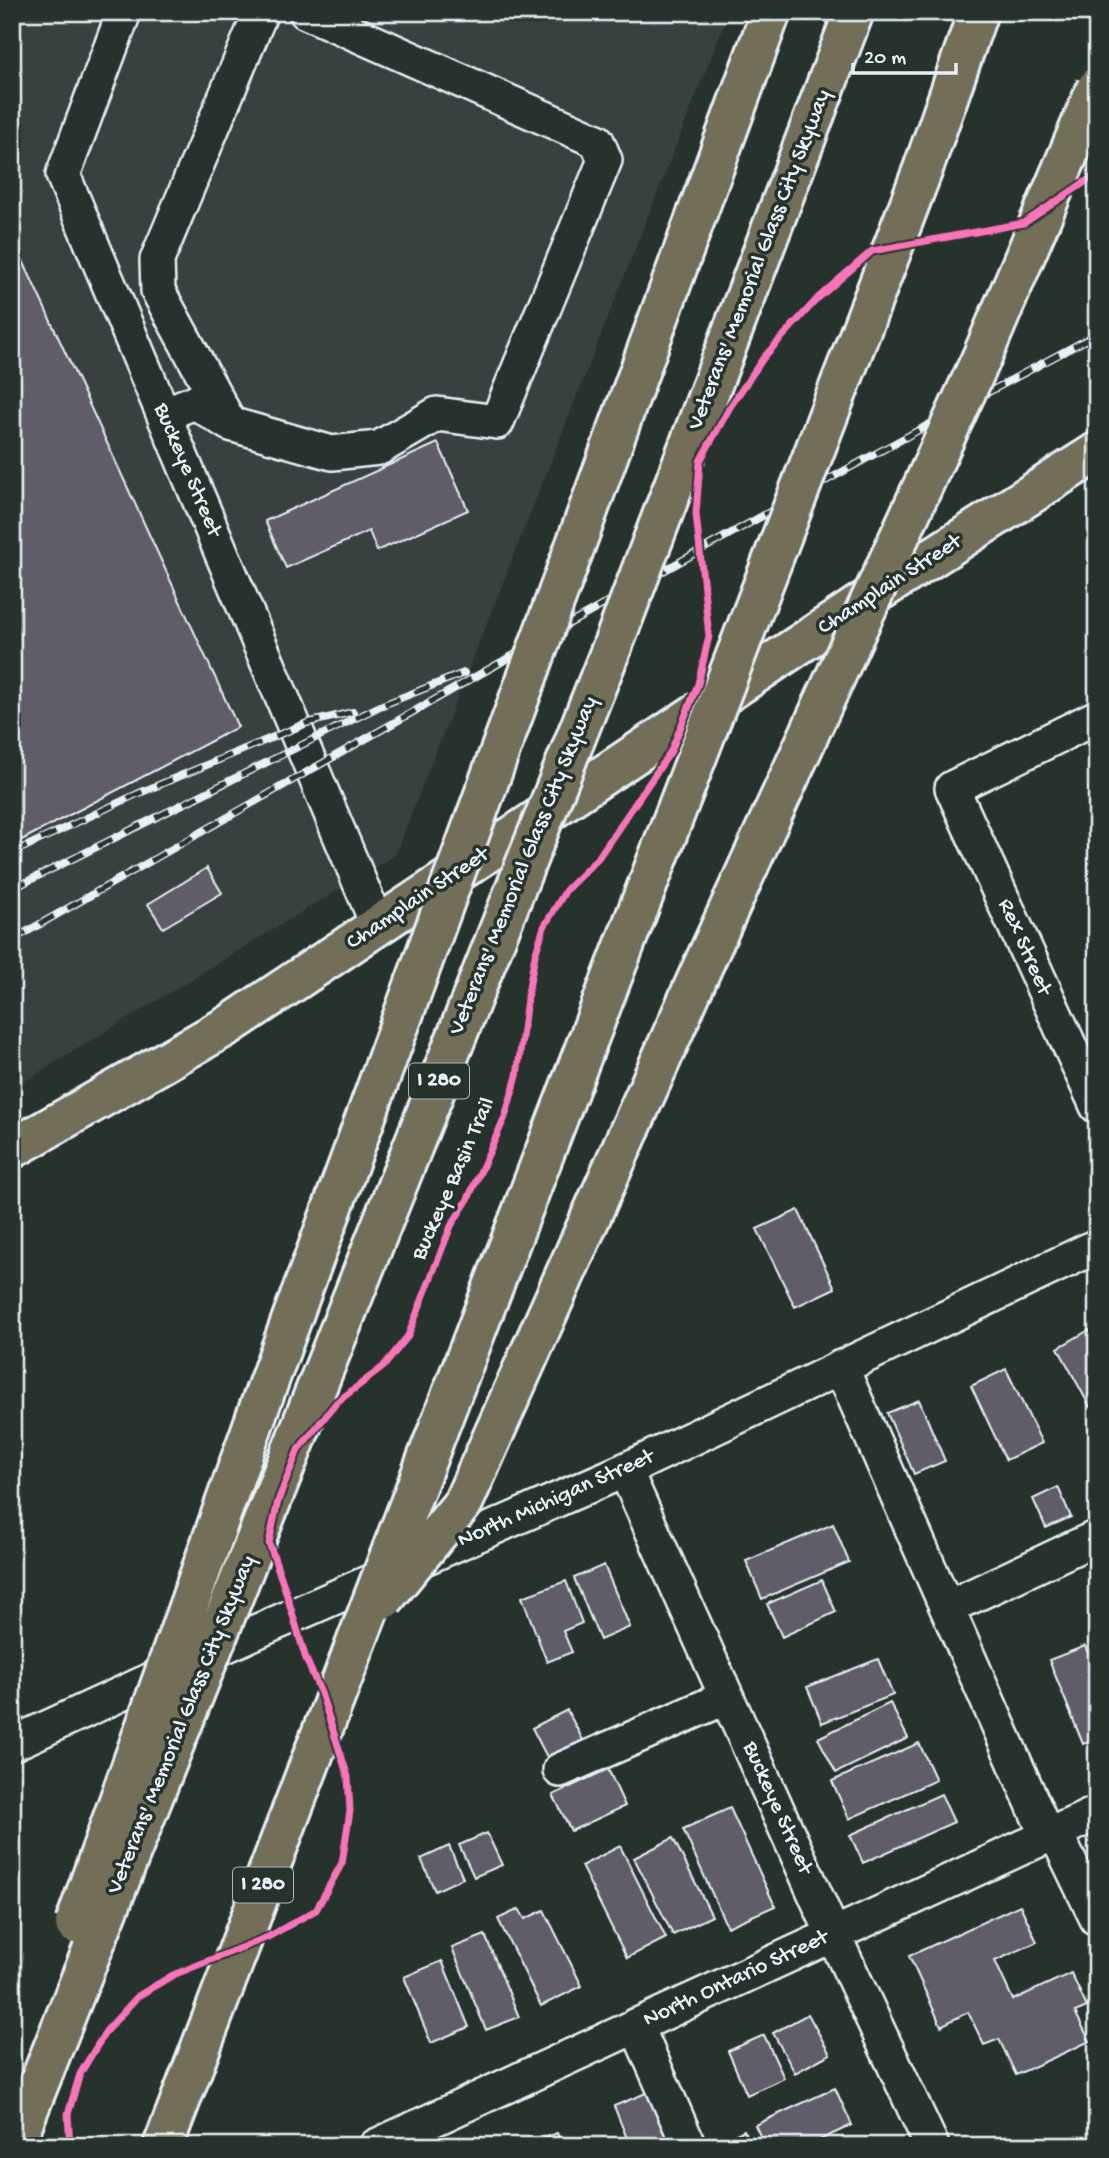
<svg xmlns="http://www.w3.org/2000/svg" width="1109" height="2158" font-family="'Gochi Hand',sans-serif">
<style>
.built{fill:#38403f}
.building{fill:#615d68;stroke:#e8f1f8;stroke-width:2}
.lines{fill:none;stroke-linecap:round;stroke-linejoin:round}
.minor-casing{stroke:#e8f1f8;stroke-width:38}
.major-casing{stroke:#e8f1f8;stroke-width:44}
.highway-casing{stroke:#e8f1f8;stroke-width:44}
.minor{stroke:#26332d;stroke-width:33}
.major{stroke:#726e59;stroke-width:38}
.highway{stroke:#726e59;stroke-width:38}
.rail-casing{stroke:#e8f1f8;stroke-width:8}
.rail{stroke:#26332d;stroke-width:5;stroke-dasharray:16;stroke-linecap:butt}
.highway-bridge-casing{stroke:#e8f1f8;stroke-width:44;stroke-linecap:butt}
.highway-bridge{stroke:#726e59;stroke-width:38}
.cycleway-casing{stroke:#26332d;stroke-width:11}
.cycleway{stroke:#fb73b8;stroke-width:7}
.labels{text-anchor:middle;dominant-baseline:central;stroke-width:7;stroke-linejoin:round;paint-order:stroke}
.shield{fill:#26332d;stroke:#aeb8bb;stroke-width:2}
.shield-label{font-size:21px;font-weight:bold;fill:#e8f1f8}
.street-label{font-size:23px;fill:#e8f1f8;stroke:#26332d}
</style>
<rect width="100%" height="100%" fill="#26332d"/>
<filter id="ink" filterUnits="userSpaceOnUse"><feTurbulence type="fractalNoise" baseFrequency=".0143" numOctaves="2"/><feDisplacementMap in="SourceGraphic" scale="14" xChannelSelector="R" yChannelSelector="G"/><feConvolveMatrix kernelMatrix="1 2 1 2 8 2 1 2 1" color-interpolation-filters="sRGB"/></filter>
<g filter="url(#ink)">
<!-- built -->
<path class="built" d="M12,12h717l-334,843 -383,234z"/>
<!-- building -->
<path class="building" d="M12,237l226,490 -226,118z
M438,443l30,67 -91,41 -8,-20 -83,37 -21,-47z
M207,868l15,25 -59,35 -15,-24z
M798,1210l37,78 -40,19 -38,-78z
M1089,1330l8,14v60l-7,3 -32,-59z
M1006,1369l36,74 -36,17 -35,-74z
M919,1400l26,61 -31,13 -27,-61z
M1058,1487l13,30 -25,11 -13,-29z
M833,1524l16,38 -87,37 -16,-38z
M604,1565l26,62 -30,13 -26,-62z
M822,1580l14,32 -54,25 -15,-33z
M566,1581l16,42 -19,8 9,21 -25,10 -25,-65z
M1085,1646l12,28v65l-14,5 -34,-84z
M878,1659l15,36 -71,28 -15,-36z
M890,1703l18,35 -72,35 -18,-35z
M567,1710l16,30 -35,19 -16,-31z
M919,1743l17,37 -87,39 -17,-38z
M608,1769l17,37 -54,25 -18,-36z
M941,1794l13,28 -91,41 -13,-28z
M730,1808l45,98 -48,21 -44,-98z
M487,1833l15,32 -28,12 -15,-32z
M673,1838l39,78 -39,19 -39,-77z
M449,1846l14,32 -28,13 -14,-32z
M620,1846l46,92 -39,20 -46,-92z
M1020,1905l17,37 -42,19 18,39 58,-27 16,34 -12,5 15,29 -74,34 -17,-36 -15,6 -16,-33 -27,14 -32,-70z
M519,1909l6,10 19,-9 38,76 -41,20 -43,-87z
M485,1935l34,82 -33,13 -34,-82z
M442,1961l27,66 -38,16 -27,-66z
M808,2014l22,40 -35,19 -22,-40z
M764,2035l20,43 -37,17 -19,-44z
M835,2088l17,37 -45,21h-42l-10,-21z
M651,2091l23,55h-44l-16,-40z
M744,2130l8,16h-40z
M557,2133l6,13h-38z"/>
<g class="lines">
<defs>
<path id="minor" d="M124,12l-61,163 315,751
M164,414l31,-12 35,22 102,29 47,-5 58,-34 60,8 108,-262 -8,-19 -291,-129
M229,422l-71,-131 -1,-31 104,-248
M1097,717l-145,71 145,318
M841,1367l206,469
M625,1470l208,464 99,212
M947,1608l150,-71
M12,1744l239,-110 374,-164 472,-224
M560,1770l167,-73
M1055,1832l42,87
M636,2025l53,121
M376,2146l721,-333"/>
<path id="major" d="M12,1149l217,-124 649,-433 219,-140"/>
<path id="highway" d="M163,2146l200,-521"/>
</defs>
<!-- minor casing -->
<use href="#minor" class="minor-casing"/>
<!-- major casing -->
<use href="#major" class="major-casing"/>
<!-- highway casing -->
<use href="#highway" class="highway-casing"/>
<!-- minor -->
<use href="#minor" class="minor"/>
<!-- major -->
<use href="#major" class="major"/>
<!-- highway -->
<use href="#highway" class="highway"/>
<defs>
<path id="rail" d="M12,853l125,-59 170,-71 46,-11
M12,889l368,-183 84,-33
M12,940c360,-205 719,-411 1085,-606"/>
</defs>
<!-- rail casing -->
<use href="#rail" class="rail-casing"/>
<!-- rail -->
<use href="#rail" class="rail"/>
<defs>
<path id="highway-bridge" d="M384,1599l79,-96 243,-544 276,-602 115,-270
M363,1625l560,-1456 55,-157
M75,1924l183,-513 513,-1399
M14,2146l602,-1509 238,-625"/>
</defs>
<!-- highway-bridge casing -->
<use href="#highway-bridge" class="highway-bridge-casing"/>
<!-- highway-bridge -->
<use href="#highway-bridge" class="highway-bridge"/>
<defs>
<path id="cycleway" d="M70,2146l-2,-32 12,-40 26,-43 32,-35 35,-21 95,-38 48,-27 26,-47 8,-52 -2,-34 -27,-84 -15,-34 -21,-70 -16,-46 9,-42 20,-51 39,-48 46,-35 25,-31 43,-110 17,-27 37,-82 12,-41 10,-77 8,-44 9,-28 22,-37 32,-32 73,-107 27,-67 11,-48 -13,-122 4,-53 30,-54 34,-50 54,-59 54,-47 152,-28 73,-49"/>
</defs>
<!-- cycleway casing -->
<use href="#cycleway" class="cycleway-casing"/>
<!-- cycleway -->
<use href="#cycleway" class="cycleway"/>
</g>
</g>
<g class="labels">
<!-- shield labels -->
<g class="shield">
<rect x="409" y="1063.5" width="60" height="35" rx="5"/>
<rect x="233" y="1867.5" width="60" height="35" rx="5"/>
</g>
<g class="shield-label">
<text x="439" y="1081">I 280</text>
<text x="263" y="1885">I 280</text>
</g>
<!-- street labels -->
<g class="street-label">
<text transform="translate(760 260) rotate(-69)">Veterans' Memorial Glass City Skyway</text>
<text transform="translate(187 470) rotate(67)">Buckeye Street</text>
<text transform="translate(890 585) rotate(-33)">Champlain Street</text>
<text transform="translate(524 866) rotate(-68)">Veterans' Memorial Glass City Skyway</text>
<text transform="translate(418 899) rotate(-34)">Champlain Street</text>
<text transform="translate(1024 947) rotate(66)">Rex Street</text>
<text transform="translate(454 1179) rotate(-66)">Buckeye Basin Trail</text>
<text transform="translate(556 1499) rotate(-24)">North Michigan Street</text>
<text transform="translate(182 1725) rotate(-68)">Veterans' Memorial Glass City Skyway</text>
<text transform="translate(777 1808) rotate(66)">Buckeye Street</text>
<text transform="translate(736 1979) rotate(-25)">North Ontario Street</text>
</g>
</g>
<!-- margin -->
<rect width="1109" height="2158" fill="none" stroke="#26332d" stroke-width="42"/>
<rect x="21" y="21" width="1067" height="2116" fill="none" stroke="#e8f1f8" stroke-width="2.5" filter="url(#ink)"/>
<!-- scale -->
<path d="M853 63v10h103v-10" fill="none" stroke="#e8f1f8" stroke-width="3.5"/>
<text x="864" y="63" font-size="21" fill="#e8f1f8" stroke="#26332d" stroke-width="5" paint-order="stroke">20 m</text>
</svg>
